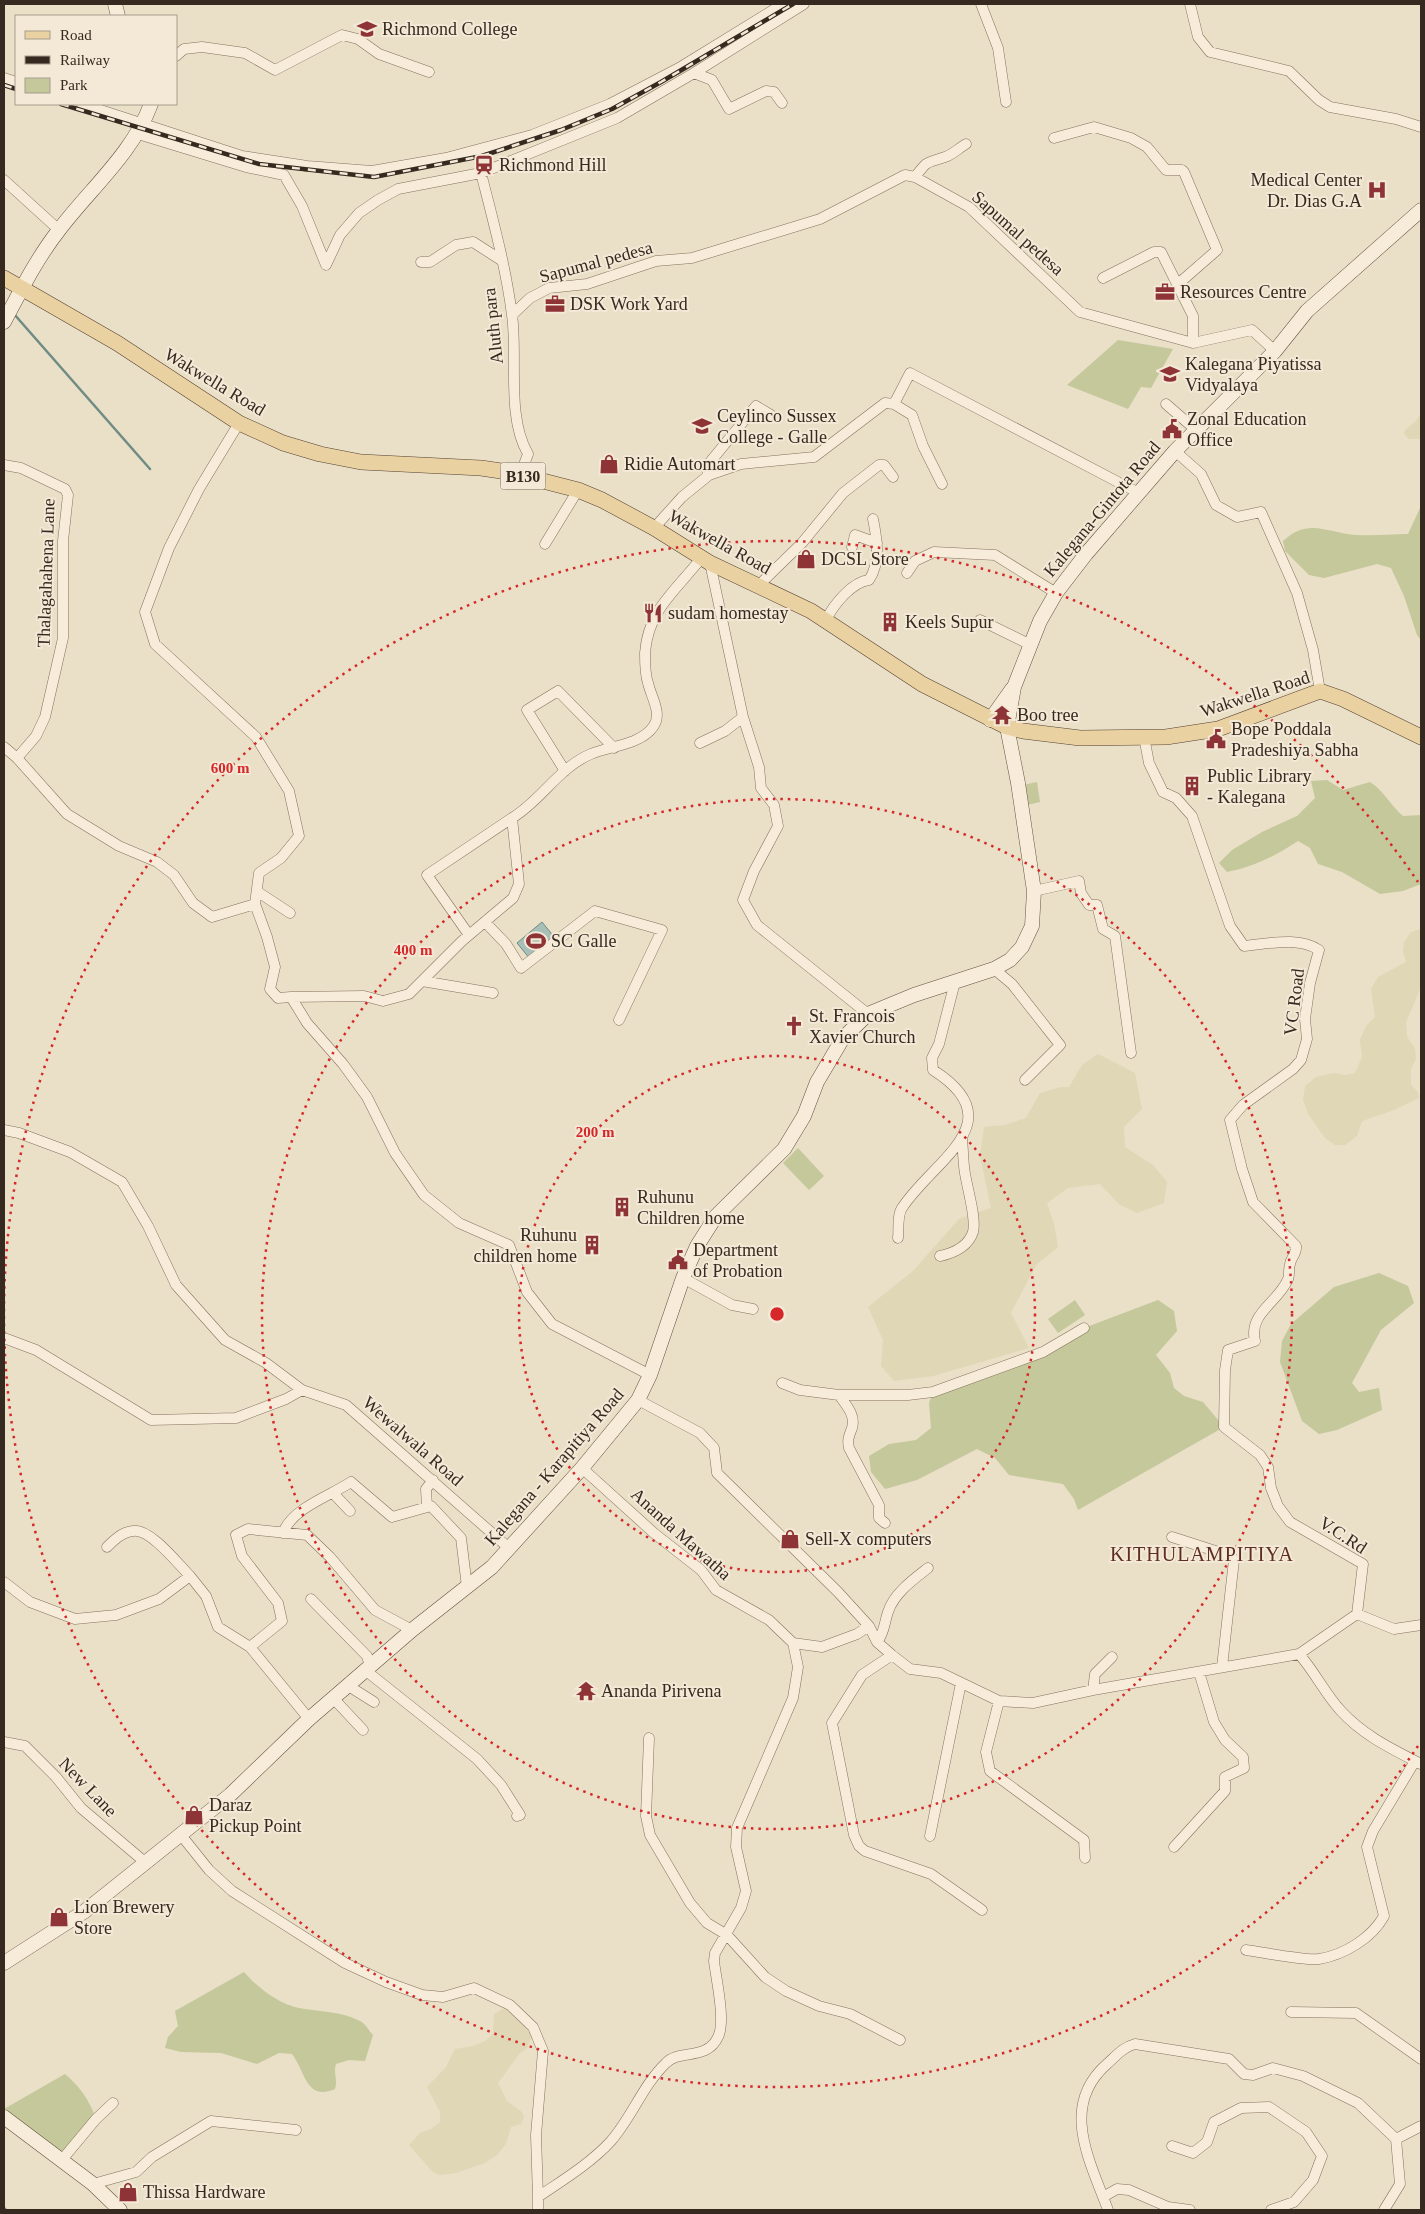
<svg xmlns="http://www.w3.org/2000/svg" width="1425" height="2214" font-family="Georgia,serif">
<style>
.farmland{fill:#dfd7b5}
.green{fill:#c4c89b}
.water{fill:#a8bfb7;stroke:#6f8c84}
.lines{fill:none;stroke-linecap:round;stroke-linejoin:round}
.stream{stroke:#6f8c84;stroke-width:2.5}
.street-casing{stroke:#85715e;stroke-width:11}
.secondary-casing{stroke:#665241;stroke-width:15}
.primary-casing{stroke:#534031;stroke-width:16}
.street{stroke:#f6ecd9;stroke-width:10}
.secondary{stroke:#f6ecd9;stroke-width:14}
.primary{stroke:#ead1a2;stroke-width:15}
.rail-casing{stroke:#362a20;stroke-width:4.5}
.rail{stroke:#f3e9d6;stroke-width:2.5;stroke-dasharray:8;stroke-linecap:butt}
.ring{fill:none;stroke:#d62828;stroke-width:2.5;stroke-dasharray:2.5 5}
.labels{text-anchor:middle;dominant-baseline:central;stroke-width:4;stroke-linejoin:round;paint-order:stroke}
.shield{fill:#f3e9d6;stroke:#6f6357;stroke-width:1}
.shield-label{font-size:16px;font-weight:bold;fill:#362a20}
.poi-label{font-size:18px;fill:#362a20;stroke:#f3e9d6;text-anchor:start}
.street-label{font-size:18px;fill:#362a20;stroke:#f3e9d6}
.quarter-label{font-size:20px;letter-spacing:1px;fill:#5f2e23;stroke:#f3e9d6}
.centre{fill:#d62828;stroke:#f3e9d6;stroke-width:2.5}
.ring-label{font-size:15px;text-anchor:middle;font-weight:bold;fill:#d62828;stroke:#f3e9d6;stroke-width:4;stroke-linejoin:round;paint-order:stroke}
</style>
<rect width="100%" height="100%" fill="#eadfc7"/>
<!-- farmland -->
<path class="farmland" d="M1421,413v26h-12l-5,-5 1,-4 10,-8z
M1421,929v58l-15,35 1,15 8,11 1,11 -5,10v16l7,7 1,6 -25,12 -32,11 -5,15 -12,9h-10l-10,-7 -17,-24 -5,-14 2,-14 11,-9 18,-4 11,2 10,-2 7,-16 -2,-17 6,-14 9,-9 -4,-28 7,-12 28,-15 -3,-11 1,-9 7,-10z
M1098,1054l37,19 7,36 -18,18 1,20 28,18 14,17 -3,21 -27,10 -17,-8 -20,-21 -32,4 -21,15 7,21 4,23 -22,18 -25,48 18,35 -96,28 -39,5 -13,-15 2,-26 -15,-33 45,-36 46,-52 32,-11 -11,-52 4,-29 21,-2 21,-7 14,-25 21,-6h8l13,-22z
M510,2005l23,27 -6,16 -7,5 -22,30 9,18 15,11 2,5 -3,7 -10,3 -5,17 -9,11 -12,8 -29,10 -16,2 -7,-3 -24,-27 11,-12 11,-4 9,-7v-10l-13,-25 19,-20 9,-18 18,-3 12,-5 8,-7 1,-20z"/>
<!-- green -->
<path class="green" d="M1118,340l55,9 -22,39 -10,-1 -13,22 -61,-24z
M1421,506v134l-4,-5 -13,-39 -13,-28 -14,-4 -53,14 -15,-3 -24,-24 -2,-10c26,-24 43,-8 74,-6 17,1 34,-1 51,-1z
M1327,780l16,10 27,-8c14,9 20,23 33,34l18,-1v69l-18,7 -23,3 -38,-22 -24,-8 -8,-16 -12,-7c-23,15 -44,26 -71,31l-8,-9 13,-13 30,-18 35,-16 18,-18 -4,-17z
M1037,782l3,20 -13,3 -4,-20z
M798,1148l26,28 -15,14 -26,-27z
M1379,1273l29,13 6,17 -33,27 -29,53 7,9 20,-4 3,22 -45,20 -18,4 -17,-13 -22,-59 2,-21 9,-17 43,-37z
M1075,1300l10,15 -27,18 -10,-14z
M1158,1300l16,11 3,20 -21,24 14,18 4,15 10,8 19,6 21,25 -146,83 -4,-11 -11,-15 -54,-9 -14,-17 -18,-9 -60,31 -32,9 -14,-17 -2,-16 20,-12 27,-4 15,-12 -2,-25 4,-11 51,-18 100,-46z
M244,1972c13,15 34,32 55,36 20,4 42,3 61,13 5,2 9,10 13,14l-8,26 -16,-1 -13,4c-3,9 2,16 -1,25 -29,12 -29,-16 -43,-35l-13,-1 -22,11 -36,-11 -40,-1 -16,-4 3,-11 10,-11 -3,-15z
M65,2074c15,13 24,25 31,45l-34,42 -58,-44v-8z"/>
<!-- water -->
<path class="water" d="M542,922l13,16 -25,21 -13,-16z"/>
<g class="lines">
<!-- stream -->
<path class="stream" d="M14,314l136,155
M4,2208l2,2"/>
<defs>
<path id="street" d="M981,4l17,44 8,54
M1190,4l8,33 12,15 79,19 30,29 11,7 66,12 25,8
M176,56l8,-7 18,-2 43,6 30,17 67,-35 16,4 21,15 50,18
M694,73l18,7 17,29 37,-18 8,1 8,11
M4,78l12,4
M82,104l160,52 65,10 65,5 74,-13 86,-23 78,-31 69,-36 104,-64
M138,134l108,33 38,8 18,31 24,59 14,-30 19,-22 19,-13 20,-11 83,-16 136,-55 77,-45 110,-69
M1054,138l40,-11 37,11 16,9 19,23h16l2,2 33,78 -39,34
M481,173c12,47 25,95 31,142 6,42 -6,101 16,139l-8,21
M915,177c14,-18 10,-13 30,-20 7,-2 14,-9 21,-13
M4,180l55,50
M421,262h9l26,-17 17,-3 28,18
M1103,278l51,-26h7l32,64v27
M512,315l18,-17 19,-10 38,-4 69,-23 36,-3 128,-39 85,-44 10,2 54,30 111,105 113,31 59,-13 23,21
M894,404l16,-31 227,119
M1166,404l30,26
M239,423l-40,66 -30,59 -24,64 10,32 101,93 33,54 10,45 -18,22 -22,15 -4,31
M1175,451l26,23 15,31 21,12 24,-5 36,81 16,57 7,41
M4,465l17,3 44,21 3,6 -5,46v97l-18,79 -9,19 -19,22 -13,-11
M709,475l-3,-8 50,-61 15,9
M654,528l28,-31 27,-22 32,-11 73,-7 71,-54 9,1 18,11 11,31 19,38
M545,544l33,-54
M852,547l3,-12 22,8
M710,563l33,154 16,50 2,21 13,17 4,21 -24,45 -11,29 14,25 111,89
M907,573l8,-12 19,-9 61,3 61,38
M758,586l44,-43 41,-50 36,-28h5l9,12
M826,620c8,-16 26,-38 43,-40 12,-18 8,-41 4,-61
M980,620l51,25
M1144,737l5,26 14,29 13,6 16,18 38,110 14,20c24,-2 54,-10 75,4l-9,33 -5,36 2,20 -6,21 -8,9 -50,36 -13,15 12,49 11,33 43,44c1,8 -5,11 -6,18 -2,5 0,11 -2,15 -9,23 -40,34 -33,62l-27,9 -3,20 -1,57 36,28 8,12 3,21 7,18 12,16 73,42 -6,50
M700,743l25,-12 18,-14
M17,758l50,56 52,32 38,16 17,13 19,28 19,14 43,-13 12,33 8,30 -5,22 8,9 13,-1 16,26 36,41 24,33 28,56 29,42 35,28 50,22 18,47 25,32 98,51
M565,771l-38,-61 31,-19 56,57
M1034,891l45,-10 2,12 8,12h8l6,24 12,7 16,117
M258,892l32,21
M485,922l21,22 15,24 74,-57 67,19 -43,90
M469,935l-42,-60 85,-57
M994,969l18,15 48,61 -35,35
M422,981l71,12
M291,997l73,-1 19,5 26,-7 53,-53 51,-43 6,-14 -7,-66c29,-17 47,-51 79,-64 19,-8 49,-9 62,-27 10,-13 -2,-30 -5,-44 -3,-8 -3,-21 -3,-30 3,-44 32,-63 57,-96
M4,1130l15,3 51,19 52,30 26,44 28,59 49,55 41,23 36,27 44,15 164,144
M898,1238c1,-8 -1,-23 4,-30 31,-48 113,-86 31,-138l-1,-12 7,-14 16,-62
M940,1256c14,-3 28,-9 33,-24 4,-15 -8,-50 -9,-66 -1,-9 -1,-18 -2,-27
M683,1278l49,27 21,4
M4,1338l32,12 115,70 85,-2 50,-19 16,-9
M782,1383l18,7 39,5h69l25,-3 110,-40 41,-24
M839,1395c7,10 17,20 13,33 -3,8 -5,12 -3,20l30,57v13l6,5
M638,1400l62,33 14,15 3,25 121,119 31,34 8,16 15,13 18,14 31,4 58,28 34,2 60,-13 206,-36 58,-40 37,15 27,-4
M582,1468l73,66 46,36 15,20 53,30 24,23 29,4 35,-13 12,-8
M334,1494l16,17
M427,1507l-1,-18 7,-9
M283,1533c9,-25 47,-37 68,-51l41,35 39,-11 30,32 6,49
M1172,1537l59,19 3,4 -12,107
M107,1547c7,-7 15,-15 26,-16 17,-3 45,33 57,45
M4,1582l26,20 45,17 41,-4 43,-16 31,-23 16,20 12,31 32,20 32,-26 -4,-18 -36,-47 -6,-21 12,-6 59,6 23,22 45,53 37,20
M311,1599l56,57 3,10
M877,1642c8,-10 7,-19 11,-30 6,-19 26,-33 40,-44
M250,1647l59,72
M1299,1654c16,18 26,40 42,57 23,25 51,38 80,53
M892,1655l-30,20 -30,48 22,112 5,11 6,5 66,23 51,36
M365,1670l112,89 24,26 19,30 -3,1
M347,1685l27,17
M1093,1690l2,-16 17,-17
M333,1698l30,32
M999,1701l-13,51 4,19 94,69 1,18
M649,1738l-3,78 4,19 40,68 17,20 20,12 38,42 21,14 33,15 31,8 50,26
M4,1742l21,4 31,31 25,31 65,55
M181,1835l28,35 23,21 113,72 41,19 36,13 21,2 31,-9 36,17 23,22 10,24 -7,84 2,62
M930,1836l31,-153
M1174,1847l51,-56v-14l19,-9 -1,-11 -18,-17 -11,-18 -15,-50
M1246,1950c16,2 59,11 73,9 25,-4 53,-21 65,-43l-17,-69 6,-16 42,-70
M1291,2012l65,1 65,46
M1172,2146l21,7 14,-11 7,-20 27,-14 28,-1 37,25 16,24 -9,24 -19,22 -23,8
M61,2161l35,-42 17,-16
M93,2184l43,-12 16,-15 59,-36 85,9
M1103,2197l14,-8 12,1 39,17 22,3
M538,2210v-13c25,-17 53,-34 73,-56 21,-24 32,-56 55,-78 13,-14 41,-2 52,-26 8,-16 -2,-58 -4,-76l1,-8 26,-45 5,-17 -10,-44 1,-19 56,-130 5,-31 -5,-24
M1108,2210c-18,-49 -49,-104 -1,-146 9,-8 16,-17 28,-20l94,15 15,15 9,1 20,-7 30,8 55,27 38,36 25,-13
M1384,2210l16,-26 -4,-45"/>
<path id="secondary" d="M115,4l3,12
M4,322c17,-32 33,-64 55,-92 31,-41 74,-77 92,-126
M990,720l22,-31
M4,1963l81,-52 145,-116 79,-76 103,-89 80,-63 90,-99 56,-68 12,-25 33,-97 14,-32 19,-30 68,-67 20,-33 13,-34 26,-44 25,-24 46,-19 80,-26 16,-9 12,-13 10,-21 2,-35 -16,-108 -11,-56 7,-40 26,-66 16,-28 30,-39 89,-103 100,-100 32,-40 114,-101
M4,2117l89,67 27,26"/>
<path id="primary" d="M4,278l113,65 122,80 44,20 37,11 41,8 120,6 27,4 70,18 24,10 52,28 56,35 101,48 111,73 85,43 16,4 57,7 86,-1 52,-8 102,-38 23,8 78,38"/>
</defs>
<!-- street casing -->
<use href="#street" class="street-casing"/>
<!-- secondary casing -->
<use href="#secondary" class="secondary-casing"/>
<!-- primary casing -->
<use href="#primary" class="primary-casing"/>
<!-- street -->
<use href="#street" class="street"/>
<!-- secondary -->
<use href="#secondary" class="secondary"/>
<!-- primary -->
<use href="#primary" class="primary"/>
<defs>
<path id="rail" d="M4,85l12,4
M61,104l198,60 115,13 108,-21 79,-26 51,-21 49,-27 132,-78"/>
</defs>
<!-- rail casing -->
<use href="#rail" class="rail-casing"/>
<!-- rail -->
<use href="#rail" class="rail"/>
</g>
<!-- distance rings -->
<g class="ring">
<circle cx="777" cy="1314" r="258"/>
<circle cx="777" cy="1314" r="515"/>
<path d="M1418 1746A773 773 0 1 1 1418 882"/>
</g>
<!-- icons -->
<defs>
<symbol id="school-bare" viewBox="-9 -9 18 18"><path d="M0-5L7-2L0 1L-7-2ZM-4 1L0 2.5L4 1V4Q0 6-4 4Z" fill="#8e3336" stroke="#f3e9d6" stroke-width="2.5" paint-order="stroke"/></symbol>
<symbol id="station-bare" viewBox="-9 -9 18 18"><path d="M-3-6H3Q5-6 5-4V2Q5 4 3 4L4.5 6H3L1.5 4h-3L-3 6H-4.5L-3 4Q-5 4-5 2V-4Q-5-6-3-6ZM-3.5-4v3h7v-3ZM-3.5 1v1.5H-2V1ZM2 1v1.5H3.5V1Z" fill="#8e3336" stroke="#f3e9d6" stroke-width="2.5" paint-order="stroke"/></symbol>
<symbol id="hospital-bare" viewBox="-9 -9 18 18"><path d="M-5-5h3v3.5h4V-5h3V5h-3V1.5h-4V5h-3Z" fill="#8e3336" stroke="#f3e9d6" stroke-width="2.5" paint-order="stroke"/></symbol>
<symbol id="office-bare" viewBox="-9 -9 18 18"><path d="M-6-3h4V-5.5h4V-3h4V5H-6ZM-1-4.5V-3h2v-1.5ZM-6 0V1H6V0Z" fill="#8e3336" stroke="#f3e9d6" stroke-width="2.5" paint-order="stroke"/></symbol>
<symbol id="civic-bare" viewBox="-9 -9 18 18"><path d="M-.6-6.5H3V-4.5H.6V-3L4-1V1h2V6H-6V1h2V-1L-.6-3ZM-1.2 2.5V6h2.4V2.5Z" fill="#8e3336" stroke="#f3e9d6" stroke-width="2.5" paint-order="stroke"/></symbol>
<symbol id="shop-bare" viewBox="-9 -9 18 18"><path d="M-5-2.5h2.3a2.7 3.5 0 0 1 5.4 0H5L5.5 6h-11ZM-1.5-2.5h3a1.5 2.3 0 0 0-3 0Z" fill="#8e3336" stroke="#f3e9d6" stroke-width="2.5" paint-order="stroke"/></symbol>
<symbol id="restaurant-bare" viewBox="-9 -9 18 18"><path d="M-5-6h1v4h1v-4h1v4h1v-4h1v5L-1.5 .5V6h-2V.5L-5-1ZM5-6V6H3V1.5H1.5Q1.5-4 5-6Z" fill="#8e3336" stroke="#f3e9d6" stroke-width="2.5" paint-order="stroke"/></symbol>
<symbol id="building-bare" viewBox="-9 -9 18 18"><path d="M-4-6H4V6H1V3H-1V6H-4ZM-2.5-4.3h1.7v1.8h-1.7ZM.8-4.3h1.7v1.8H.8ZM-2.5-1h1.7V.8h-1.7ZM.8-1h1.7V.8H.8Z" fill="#8e3336" stroke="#f3e9d6" stroke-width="2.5" paint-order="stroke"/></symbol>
<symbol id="temple-bare" viewBox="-9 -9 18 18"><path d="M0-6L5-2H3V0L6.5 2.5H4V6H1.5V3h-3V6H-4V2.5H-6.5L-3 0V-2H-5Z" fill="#8e3336" stroke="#f3e9d6" stroke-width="2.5" paint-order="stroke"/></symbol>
<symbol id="stadium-bare" viewBox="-9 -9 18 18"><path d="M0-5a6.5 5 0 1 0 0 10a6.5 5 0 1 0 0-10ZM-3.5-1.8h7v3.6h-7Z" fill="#8e3336" stroke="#f3e9d6" stroke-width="2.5" paint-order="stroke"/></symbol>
<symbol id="church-bare" viewBox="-9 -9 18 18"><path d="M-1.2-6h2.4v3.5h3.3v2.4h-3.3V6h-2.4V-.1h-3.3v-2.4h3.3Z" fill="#8e3336" stroke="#f3e9d6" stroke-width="2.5" paint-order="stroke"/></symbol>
</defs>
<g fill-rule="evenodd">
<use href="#school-bare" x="353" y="15" width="28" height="28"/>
<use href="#station-bare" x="470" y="151" width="28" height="28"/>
<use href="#hospital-bare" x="1363" y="176" width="28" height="28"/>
<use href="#office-bare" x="1151" y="278" width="28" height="28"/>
<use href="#office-bare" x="541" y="290" width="28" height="28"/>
<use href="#school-bare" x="1156" y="360" width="28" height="28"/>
<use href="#school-bare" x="688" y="412" width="28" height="28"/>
<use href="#civic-bare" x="1158" y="415" width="28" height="28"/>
<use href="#shop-bare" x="595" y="450" width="28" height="28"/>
<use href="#shop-bare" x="792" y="545" width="28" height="28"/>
<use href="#restaurant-bare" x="639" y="599" width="28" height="28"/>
<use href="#building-bare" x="876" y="608" width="28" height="28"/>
<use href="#temple-bare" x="988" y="701" width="28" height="28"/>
<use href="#civic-bare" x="1202" y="725" width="28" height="28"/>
<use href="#building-bare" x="1178" y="772" width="28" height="28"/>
<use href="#stadium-bare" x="522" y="927" width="28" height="28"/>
<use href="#church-bare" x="780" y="1012" width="28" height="28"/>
<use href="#building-bare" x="608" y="1193" width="28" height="28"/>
<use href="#building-bare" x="578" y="1231" width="28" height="28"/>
<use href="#civic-bare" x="664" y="1246" width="28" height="28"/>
<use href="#shop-bare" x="776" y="1525" width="28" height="28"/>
<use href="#temple-bare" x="572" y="1677" width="28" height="28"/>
<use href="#shop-bare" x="180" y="1801" width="28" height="28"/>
<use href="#shop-bare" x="45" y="1903" width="28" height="28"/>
<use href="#shop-bare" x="114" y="2178" width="28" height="28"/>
</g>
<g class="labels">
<!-- shield labels -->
<rect class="shield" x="500.5" y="462.5" width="45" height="27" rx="4"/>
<g class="shield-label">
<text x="523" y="476">B130</text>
</g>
<!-- poi labels -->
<g class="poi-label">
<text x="382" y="29">Richmond College</text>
<text x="499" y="165">Richmond Hill</text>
<text x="1362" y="180" text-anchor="end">Medical Center<tspan x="1362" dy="21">Dr. Dias G.A</tspan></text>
<text x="1180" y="292">Resources Centre</text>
<text x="570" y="304">DSK Work Yard</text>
<text x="1185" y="364">Kalegana Piyatissa<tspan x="1185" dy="21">Vidyalaya</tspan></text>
<text x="717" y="416">Ceylinco Sussex<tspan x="717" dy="21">College - Galle</tspan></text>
<text x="1187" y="419">Zonal Education<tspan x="1187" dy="21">Office</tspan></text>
<text x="624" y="464">Ridie Automart</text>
<text x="821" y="559">DCSL Store</text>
<text x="668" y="613">sudam homestay</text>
<text x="905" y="622">Keels Supur</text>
<text x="1017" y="715">Boo tree</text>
<text x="1231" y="729">Bope Poddala<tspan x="1231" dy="21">Pradeshiya Sabha</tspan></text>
<text x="1207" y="776">Public Library<tspan x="1207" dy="21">- Kalegana</tspan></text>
<text x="551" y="941">SC Galle</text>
<text x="809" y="1016">St. Francois<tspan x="809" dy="21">Xavier Church</tspan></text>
<text x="637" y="1197">Ruhunu<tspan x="637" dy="21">Children home</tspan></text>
<text x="577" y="1235" text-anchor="end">Ruhunu<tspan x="577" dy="21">children home</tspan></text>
<text x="693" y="1250">Department<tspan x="693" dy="21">of Probation</tspan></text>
<text x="805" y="1539">Sell-X computers</text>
<text x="601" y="1691">Ananda Pirivena</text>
<text x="209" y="1805">Daraz<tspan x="209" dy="21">Pickup Point</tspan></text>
<text x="74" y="1907">Lion Brewery<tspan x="74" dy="21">Store</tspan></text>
<text x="143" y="2192">Thissa Hardware</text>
</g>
<!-- street labels -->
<g class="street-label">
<text transform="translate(1018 233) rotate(42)">Sapumal pedesa</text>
<text transform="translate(596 262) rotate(-15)">Sapumal pedesa</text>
<text transform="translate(493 326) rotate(-96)">Aluth para</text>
<text transform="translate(215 382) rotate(31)">Wakwella Road</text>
<text transform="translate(1102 509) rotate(-50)">Kalegana-Gintota Road</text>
<text transform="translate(720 542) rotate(29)">Wakwella Road</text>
<text transform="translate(46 573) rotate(-88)">Thalagahahena Lane</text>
<text transform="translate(1255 694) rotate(-18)">Wakwella Road</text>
<text transform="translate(1294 1002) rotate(-83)">VC Road</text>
<text transform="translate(413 1441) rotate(41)">Wewalwala Road</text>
<text transform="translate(554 1467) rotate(-49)">Kalegana - Karapitiya Road</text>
<text transform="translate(681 1534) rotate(42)">Ananda Mawatha</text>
<text transform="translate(1343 1535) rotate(33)">V.C.Rd</text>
<text transform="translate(88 1787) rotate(46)">New Lane</text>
</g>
<!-- quarter labels -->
<g class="quarter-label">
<text x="1202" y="1554">KITHULAMPITIYA</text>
</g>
</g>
<circle cx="777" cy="1314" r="8" class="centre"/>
<g class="ring-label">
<text x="230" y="773">600 m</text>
<text x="413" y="955">400 m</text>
<text x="595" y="1137">200 m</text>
</g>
<!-- border -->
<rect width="1425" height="2214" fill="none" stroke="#362a20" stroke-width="10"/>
<!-- legend -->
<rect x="15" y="15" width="162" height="90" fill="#f3e9d6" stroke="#a79d8d"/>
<rect x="25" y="31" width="25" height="8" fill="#ead1a2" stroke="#a79d8d"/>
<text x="60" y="40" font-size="15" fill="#362a20">Road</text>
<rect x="25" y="56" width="25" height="8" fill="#362a20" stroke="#a79d8d"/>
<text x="60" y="65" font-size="15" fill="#362a20">Railway</text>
<rect x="25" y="78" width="25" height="15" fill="#c4c89b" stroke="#a79d8d"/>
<text x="60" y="90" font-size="15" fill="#362a20">Park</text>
</svg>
